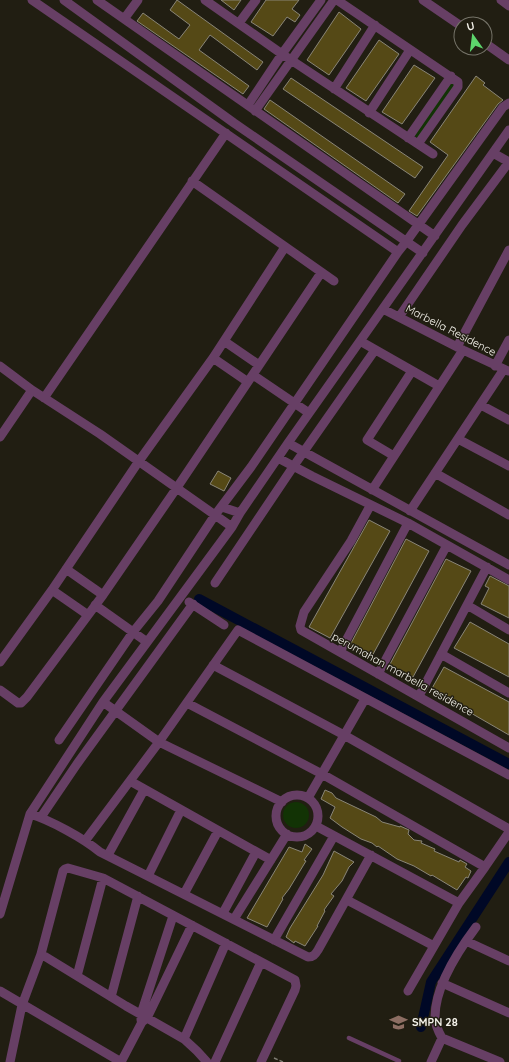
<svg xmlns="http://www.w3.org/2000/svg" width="509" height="1062" font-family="Quicksand,sans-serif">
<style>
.green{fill:#123305}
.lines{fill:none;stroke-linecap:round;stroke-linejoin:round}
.canal{stroke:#000826;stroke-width:10}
.building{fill:#554916;stroke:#898577}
.path{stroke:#7f7c72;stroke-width:1.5;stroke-dasharray:4 2;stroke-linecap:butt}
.service{stroke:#673f65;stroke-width:4.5}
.minor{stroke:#673f65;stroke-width:9}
.labels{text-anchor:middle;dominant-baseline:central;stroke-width:3;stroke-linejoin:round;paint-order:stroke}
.street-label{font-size:11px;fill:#f4f2ea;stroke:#211e12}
.poi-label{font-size:11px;font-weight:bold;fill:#f4f2ea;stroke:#211e12;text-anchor:start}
</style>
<rect width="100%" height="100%" fill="#211e12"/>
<!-- green -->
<path class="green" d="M451,80l5,4 -37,55 -6,-4z
M283 815a13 13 0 1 1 26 0a13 13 0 1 1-26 0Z"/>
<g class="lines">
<!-- canal -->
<path class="canal" d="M199,599l310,165
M421,1027l10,-45 78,-120"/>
</g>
<!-- building -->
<path class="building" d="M177,0l86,62 -6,8 -47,-35 -11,15 50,36 -6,8 -106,-73 6,-8 36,26 11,-14 -20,-15z
M221,0h20l-7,10z
M266,0h33l-7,9 8,6 -5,7 -8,-5 -14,19 -22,-14z
M339,12l22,17 -32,46 -22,-15z
M379,40l20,14 -33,47 -20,-13z
M414,65l21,13 -33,46 -20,-12z
M476,76l9,7 -2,2 20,15 -5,4 -81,112 -8,-5 39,-56 -18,-13z
M291,78l132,89 -8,11 -132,-89z
M270,100l135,94 -7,9 -134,-94z
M218,471l13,7 -7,13 -14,-7z
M369,520l21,11 -60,107 -21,-11z
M406,539l23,12 -58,107 -22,-11z
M446,559l25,12 -58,106 -24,-11z
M490,576l19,10v32l-28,-14 8,-16 -4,-2z
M470,622l39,22v33l-55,-29z
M444,667l65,35v33l-78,-45z
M325,790l7,3 4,5 40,19 6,5 18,5v-1l9,4 -1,4 6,6 8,1 -1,2 14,6 -1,2 25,11 1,-2 7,4 -2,3 6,4 -3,7 -2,-1 -9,13 -25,-15 -1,1 -17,-10 -17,-7 -19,-13 -1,1 -5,-4 -11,-4 -19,-12 -12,-9 5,-11 -14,-8z
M305,844l7,5 -8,11 2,1 -17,28 -7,9 1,1 -16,28 -20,-9 42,-71 13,5z
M334,851l20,11 -5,5 -7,14 -11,13 3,2 -10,14 1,1 -8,15h1l-13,20 -10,-5 -1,2 -8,-6 4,-9 33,-53z"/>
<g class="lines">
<!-- path -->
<path class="path" d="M274,1058l9,4"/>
<!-- service -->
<path class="service" d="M349,1038l50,23"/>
<!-- minor -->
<path class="minor" d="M32,0l366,252
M64,0l170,123 189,130
M97,0l338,236
M205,0l77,54 151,100
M337,0l121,82v5l-40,57
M423,0l38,26
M501,0l8,6
M124,19l14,-19
M239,23l17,-23
M485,43l24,17
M334,89l41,-64
M248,105l34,-51 39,-54
M255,111l79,-111
M369,113l41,-63
M408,138l43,-62
M493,153l16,9
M192,181l142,100
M383,309l80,41 45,21
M399,317l63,-92 47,-63
M224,341l35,24
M360,341l79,45
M457,347l52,-97
M213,358l35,24
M0,366l32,24 68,44 132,93
M495,366l14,-26
M253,375l56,38
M44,398l182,-265
M481,405l28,15
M0,437l32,-47
M458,439l51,27
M288,443l221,122
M394,456l-27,-16 45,-69
M278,458l34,18 96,47 101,57
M435,473l74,42
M372,490l91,-140
M370,506l-19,35 -47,71 -4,14 1,4 208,118
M222,507l18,6
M410,511l94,-142
M66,569l37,26
M215,583l78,-116 82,-117
M52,590l36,25
M189,602l35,23
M95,605l52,37
M467,605l42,25
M340,652l68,-129
M441,654l68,39
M0,662l52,-72 87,-129 74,-103 72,-111
M213,665l131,70 165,94
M378,674l69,-129
M0,690l18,13h3l6,-6 76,-102 73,-106 145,-216
M419,696l68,-129
M103,702l56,40 123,60
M187,703l135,71 163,93
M59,740l74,-108 25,-31 57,-86 36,-48 147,-215 8,-10 97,-135 6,-4
M130,781l141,79
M276 816a21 21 0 1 1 42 0a21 21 0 1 1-42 0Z
M308,798l57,-99
M30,814c20,6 53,24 70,38l208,105c5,0 7,-2 10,-7l53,-95
M41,817l36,-53 116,-160
M316,826l143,77
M85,841l74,-99 79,-112 271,145
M108,855l36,-65
M148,876l33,-66
M184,894l34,-63
M347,900l87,46
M223,913l33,-61
M0,914l30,-100 73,-112 129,-175 8,-14 48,-70 221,-313
M234,919l53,-85
M476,927c-18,24 -41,60 -41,90 0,8 3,14 7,21l58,24
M274,940l60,-104
M466,941l43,20
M41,954l85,52 58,33 13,12 10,11
M77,976l26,-98
M442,983l67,30
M0,991l121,71
M408,991l51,-88 26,-36 24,-35
M111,997l27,-101
M141,1020v-6l32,-98
M184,1039l42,-96
M10,1062l12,-57 19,-51 22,-83 2,-2 3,-1 35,10 192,102 1,6 -1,4 -34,72
M121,1062l21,-40 5,-4 45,-93
M215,1062l46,-100
M431,1062l11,-24"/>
</g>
<!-- icons -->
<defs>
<symbol id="school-bare" viewBox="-9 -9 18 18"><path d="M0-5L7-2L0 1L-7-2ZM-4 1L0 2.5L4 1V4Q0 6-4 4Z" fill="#8d6e63" stroke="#211e12" stroke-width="2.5" paint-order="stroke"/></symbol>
</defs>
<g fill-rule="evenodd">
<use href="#school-bare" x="386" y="1010" width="25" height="25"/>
</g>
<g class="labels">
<!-- street labels -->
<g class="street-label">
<text transform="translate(451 330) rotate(27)">Marbella Residence</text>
<text transform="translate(403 674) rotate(29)">perumahan marbella residence</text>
</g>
<!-- poi labels -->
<g class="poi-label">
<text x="412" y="1022">SMPN 28</text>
</g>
</g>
<!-- north arrow -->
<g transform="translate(473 36) rotate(346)"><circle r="19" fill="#211e12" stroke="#757368"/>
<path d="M0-3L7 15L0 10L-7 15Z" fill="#5dd56c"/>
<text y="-6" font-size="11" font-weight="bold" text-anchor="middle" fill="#f4f2ea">U</text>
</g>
</svg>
